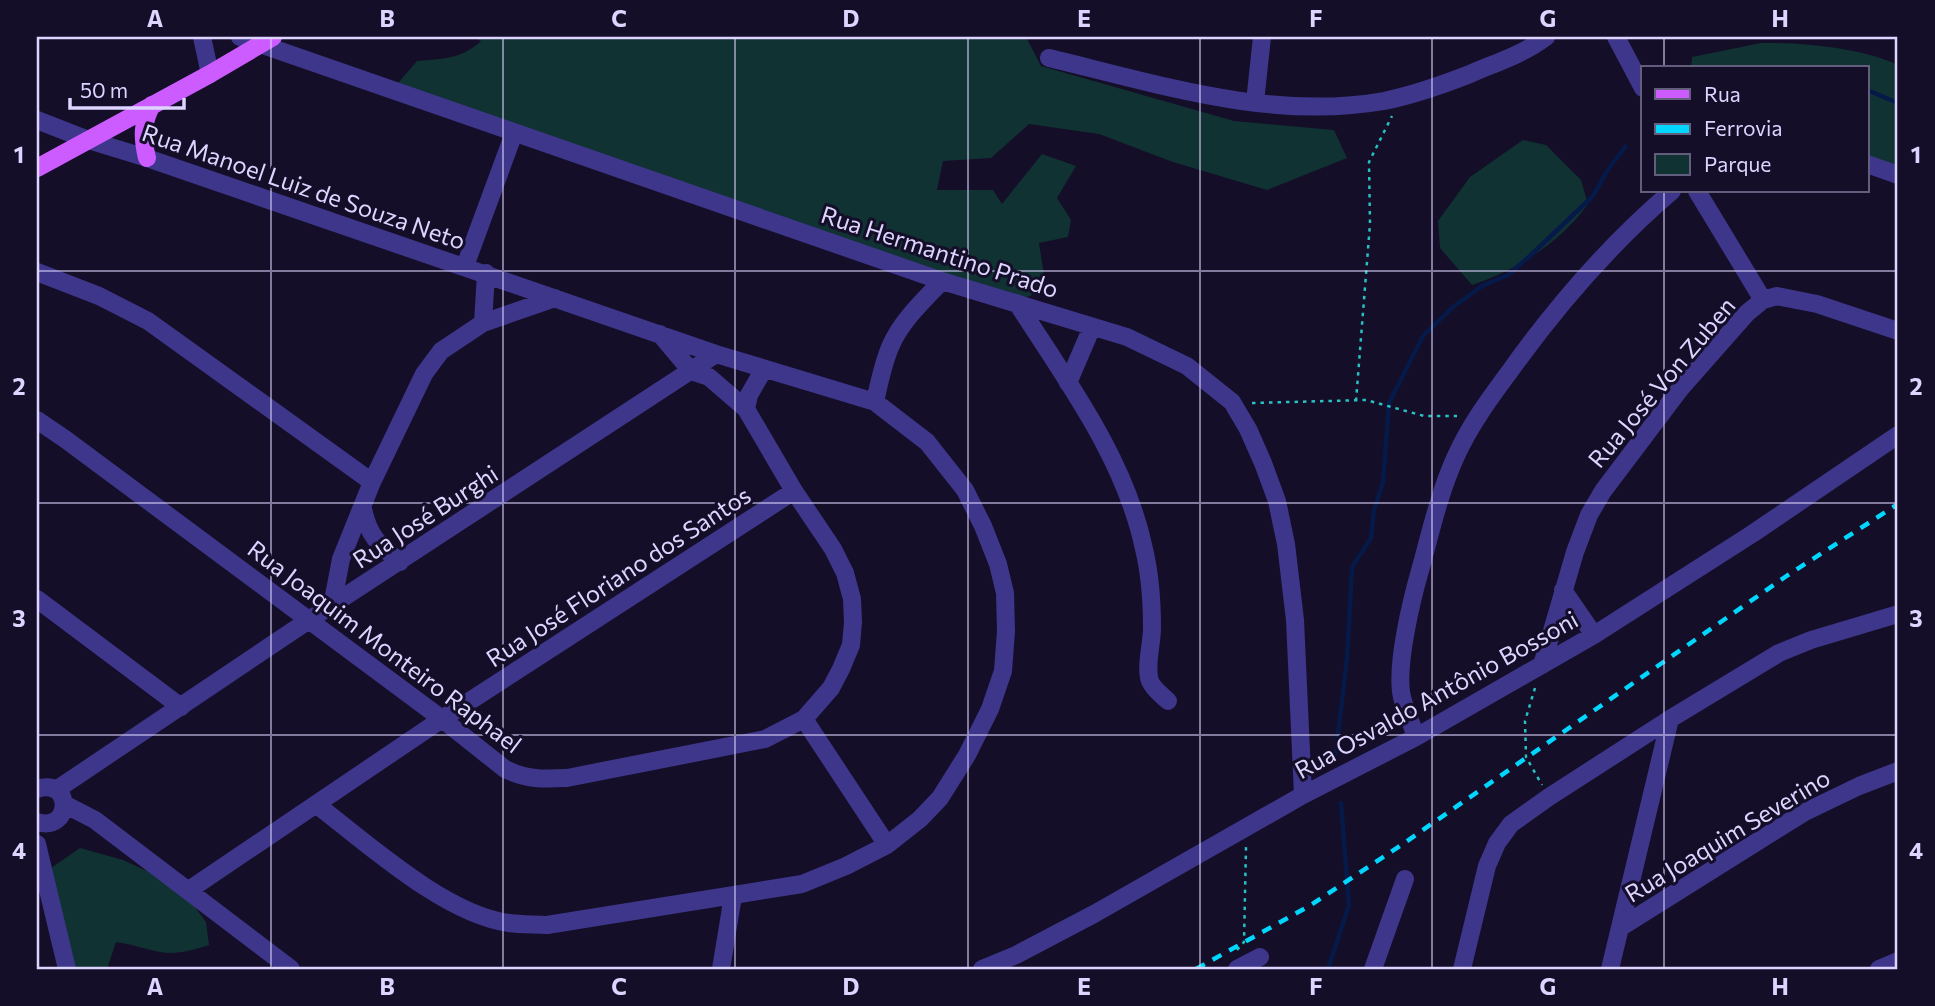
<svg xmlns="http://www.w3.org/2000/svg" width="1935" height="1006" font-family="Commissioner,sans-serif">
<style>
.green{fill:#103233}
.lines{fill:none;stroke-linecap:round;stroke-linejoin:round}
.stream{stroke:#061a49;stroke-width:4.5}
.path{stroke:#27c1c2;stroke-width:2.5;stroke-dasharray:3.5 5;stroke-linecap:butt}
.minor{stroke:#3e368b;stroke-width:18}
.major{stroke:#cc5cff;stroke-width:18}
.rail{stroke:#01d6ff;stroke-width:4.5;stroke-dasharray:10 9;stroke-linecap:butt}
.grid{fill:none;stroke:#ddd5ff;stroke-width:2;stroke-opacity:0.55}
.labels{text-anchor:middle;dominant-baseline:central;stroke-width:6;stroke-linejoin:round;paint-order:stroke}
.street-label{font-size:24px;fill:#ddd5ff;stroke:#140e28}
.neatline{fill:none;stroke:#ddd5ff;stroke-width:2.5}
.grid-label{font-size:23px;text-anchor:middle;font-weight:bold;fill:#ddd5ff}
</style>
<rect width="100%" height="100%" fill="#140e28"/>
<!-- green -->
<path class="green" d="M473,37h553l15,29 193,55 100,9 13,28 -80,32 -94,-28 -74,-28 -70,-10 -38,34 -48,3 -6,29h56l9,14 40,-50 34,12 -19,32 14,22 -3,17 -29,6 7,44 -29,16 -625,-213 25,-29c25,-2 45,-2 64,-20z
M1761,43c39,-1 102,5 137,22v103l-31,-7v-93h-176l1,-11z
M1523,140l23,5 35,35 7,24c-26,37 -72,67 -116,81l-32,-37 -2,-27 32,-44z
M80,848l43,12 24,11 39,24 20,27 3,23c-16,5 -32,10 -49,7 -15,-3 -29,-8 -44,-10l-9,27h-34l-32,-94z"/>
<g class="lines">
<!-- stream -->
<path class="stream" d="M1867,90l31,13
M1335,758l12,-99 5,-92 19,-29 3,-28 9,-28 6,-79 34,-67 30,-29 29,-21 26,-11 21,-18 64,-61 14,-25 18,-24
M1328,969l21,-64 -8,-102"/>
<!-- path -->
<path class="path" d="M1356,401l14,-177 -1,-62 23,-46
M1252,403l114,-3 58,16h33
M1535,688l-10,33 1,36 16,28
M1237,950l7,-8 2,-95"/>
<!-- minor -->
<path class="minor" d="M202,37l8,37
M240,37l702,244 185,56 60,29 45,36 16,27 15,34 14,38 9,43 9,76 8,175
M1616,37l27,51
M1049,58c109,26 222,63 335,43 29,-6 58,-16 86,-27 25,-11 54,-20 76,-37
M1255,102l7,-65
M37,120l51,20 59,18 569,196 159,48 52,40 38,48 18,36 15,38 7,29 1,38 -3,40 -13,38 -23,46 -27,43 -20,21 -33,26 -41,21 -44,18 -255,41c-12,-1 -26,0 -38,-2 -63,-8 -141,-79 -192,-118
M1867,164l31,11
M1697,191l66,109
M465,266l49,-133
M37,272l62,24 49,25 224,161
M1017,303c49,77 108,155 127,246 6,25 8,53 8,79 0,16 -7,39 -2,53 3,8 12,14 18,20
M483,323l3,-50
M660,334l31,37 18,6 37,32
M1068,383l24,-56
M875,402c4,-19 8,-39 16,-57 11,-25 33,-45 51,-64
M37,420l28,19 377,280 63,50c22,11 39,10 62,9l198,-39 39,-20 27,-31 10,-19 10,-24 2,-23 -1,-23 -7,-26 -12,-24 -39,-58 -48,-82 3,-14 15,-26
M363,509c6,28 16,36 37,53
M1563,590l31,45
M37,599l144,108
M332,606l9,-47 31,-77 52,-108 17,-23 42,-28 72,-25
M1542,665l33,-113 14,-37 14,-24 77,-102 67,-76 16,-13 14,-4 40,8 81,27
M804,719l83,126
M1416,737c-4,-13 -11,-27 -14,-40 -7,-30 10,-99 19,-130 10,-37 19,-76 35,-111 14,-31 34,-58 54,-85 48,-67 100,-127 162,-180
M37,789c36,-12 35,44 0,33
M56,790l253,-170 407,-266
M64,804l31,16 196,149
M37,844l30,125
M189,890l253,-171 352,-228
M1621,927l182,-114 56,-27 39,-15
M721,969l12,-73
M982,969l34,-14 78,-41 209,-119 113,-58 178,-102 158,-101 146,-99
M1237,969l23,-12
M1373,969l32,-90
M1462,969l25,-103 10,-23 14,-19 38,-27 121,-78 109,-66 32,-13 87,-26
M1610,969l60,-250
M1879,969l19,-8"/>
<!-- major -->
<path class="major" d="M147,158c-5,-21 -5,-35 5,-53
M37,168l173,-94 63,-37"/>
<!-- rail -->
<path class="rail" d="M1196,969l115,-64 89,-59 388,-271 110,-71"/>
</g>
<!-- grid -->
<path class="grid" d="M271,37v932M503,37v932M735,37v932M968,37v932M1200,37v932M1432,37v932M1664,37v31M1664,191v778M37,271h1861M37,503h1861M37,735h1861"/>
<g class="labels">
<!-- street labels -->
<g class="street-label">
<text transform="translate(304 186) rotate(19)">Rua Manoel Luiz de Souza Neto</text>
<text transform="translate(940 251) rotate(18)">Rua Hermantino Prado</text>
<text transform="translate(1661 382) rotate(-50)">Rua José Von Zuben</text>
<text transform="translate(425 516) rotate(-33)">Rua José Burghi</text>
<text transform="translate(618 576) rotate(-33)">Rua José Floriano dos Santos</text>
<text transform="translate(385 646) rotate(37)">Rua Joaquim Monteiro Raphael</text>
<text transform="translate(1436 694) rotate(-29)">Rua Osvaldo Antônio Bossoni</text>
<text transform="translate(1727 835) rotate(-31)">Rua Joaquim Severino</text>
</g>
</g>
<!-- border -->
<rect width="1935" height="1006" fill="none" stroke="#140e28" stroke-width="77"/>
<!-- legend -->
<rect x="1641" y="66" width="228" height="126" fill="#140e28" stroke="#645e7e" stroke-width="2"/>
<rect x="1655" y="89" width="35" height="10" fill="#cc5cff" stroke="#645e7e" stroke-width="2"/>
<text x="1704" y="102" font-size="21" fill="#ddd5ff">Rua</text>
<rect x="1655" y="124" width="35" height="10" fill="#01d6ff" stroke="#645e7e" stroke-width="2"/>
<text x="1704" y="136" font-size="21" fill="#ddd5ff">Ferrovia</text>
<rect x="1655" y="154" width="35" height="21" fill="#103233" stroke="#645e7e" stroke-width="2"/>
<text x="1704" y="172" font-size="21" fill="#ddd5ff">Parque</text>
<!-- scale -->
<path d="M70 98v10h114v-10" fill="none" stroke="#ddd5ff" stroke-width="3.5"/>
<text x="80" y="98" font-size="21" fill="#ddd5ff" stroke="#140e28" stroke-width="5" paint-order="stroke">50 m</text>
<rect x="38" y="38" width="1858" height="930" class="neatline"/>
<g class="grid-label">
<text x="155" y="27">A</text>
<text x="387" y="27">B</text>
<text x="619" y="27">C</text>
<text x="851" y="27">D</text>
<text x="1084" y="27">E</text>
<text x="1316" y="27">F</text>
<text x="1548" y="27">G</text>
<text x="1780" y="27">H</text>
<text x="19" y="163">1</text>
<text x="1916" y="163">1</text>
<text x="19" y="395">2</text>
<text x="1916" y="395">2</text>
<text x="19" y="627">3</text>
<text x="1916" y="627">3</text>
<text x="19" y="859">4</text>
<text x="1916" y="859">4</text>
<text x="155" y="995">A</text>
<text x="387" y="995">B</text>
<text x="619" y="995">C</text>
<text x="851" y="995">D</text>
<text x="1084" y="995">E</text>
<text x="1316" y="995">F</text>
<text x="1548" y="995">G</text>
<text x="1780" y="995">H</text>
</g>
</svg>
